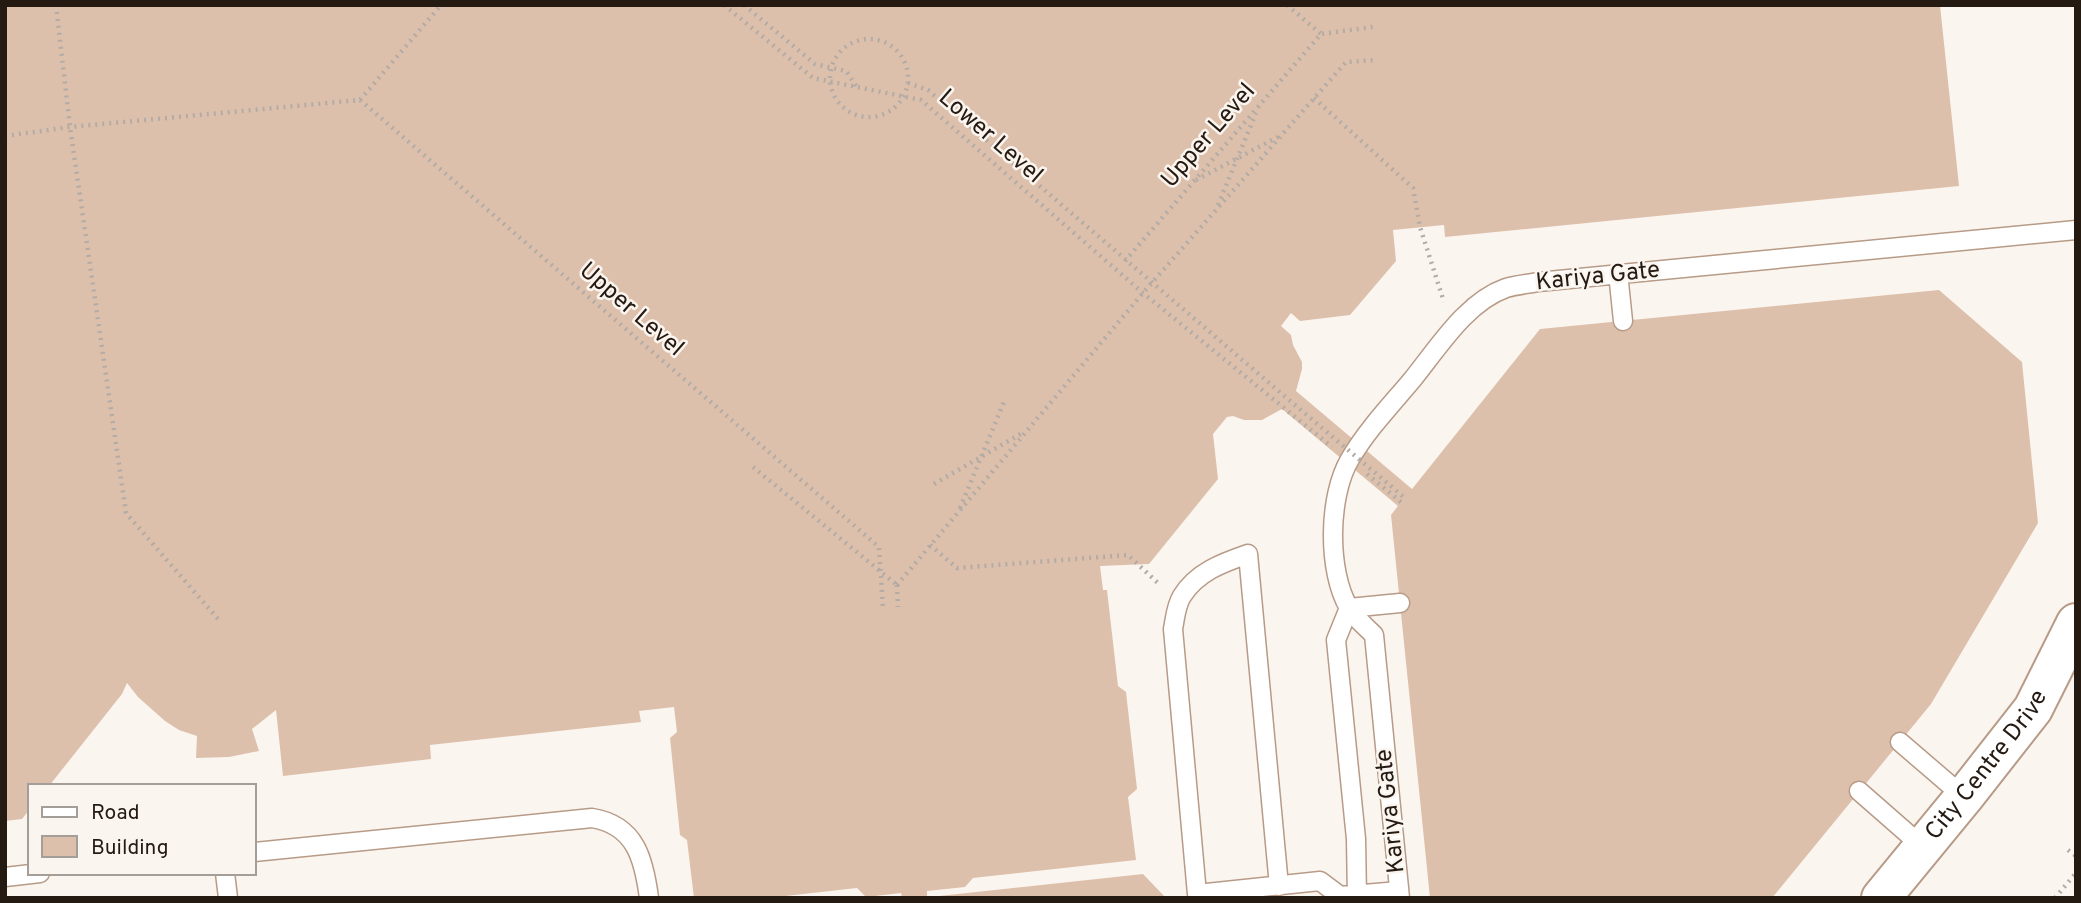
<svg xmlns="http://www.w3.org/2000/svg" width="2081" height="903" font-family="Overpass,sans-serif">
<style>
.building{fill:#ddc0ab}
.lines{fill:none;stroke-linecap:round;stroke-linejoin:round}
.lane-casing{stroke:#b79b87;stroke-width:21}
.secondary-casing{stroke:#b79b87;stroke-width:42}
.path{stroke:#b3aba5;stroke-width:4.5;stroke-dasharray:2 5;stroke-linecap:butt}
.lane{stroke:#fff;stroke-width:18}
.secondary{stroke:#fff;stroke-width:38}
.path-bridge{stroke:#b3aba5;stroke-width:4.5;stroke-dasharray:2 5;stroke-linecap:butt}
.labels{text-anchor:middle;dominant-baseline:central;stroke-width:5;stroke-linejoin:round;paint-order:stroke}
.street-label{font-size:24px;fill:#241a12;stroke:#fbf5f0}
</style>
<rect width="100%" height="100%" fill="#fbf5f0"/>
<!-- building -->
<path class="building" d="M5,5h1935l19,181 -514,51 -1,-12 -51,5 3,31 -46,54 -50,6 -9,-8 -10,13 10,9 2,10 9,17v7l-6,22 116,98 128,-160 399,-39 83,72 16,161 -107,181 -159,194h-342l-39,-383 7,-9 -116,-97 -20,11h-18l-11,-4 -6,1 -14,17 5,45 -69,85 -49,2 3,24h4l11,96 8,6 11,97 -9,8 8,63 -163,18 -8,9 -38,4v7h-25l-1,-5 -35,4 -9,-9 -89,10h-74l-7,-58 -7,-5 -10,-97 7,-6 -3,-25 -35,4 2,11 -211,23 1,14 -148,17 -7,-66 -24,19 7,22 -30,6 -33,1 1,-22 -18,-6 -14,-9 -27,-24 -11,-14 -5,11 -73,92h-19v23l-8,10 -17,2z
M1143,874l23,24h-227v-2z"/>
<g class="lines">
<defs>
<path id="lane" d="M1618,273l5,48
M1349,608l-13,32 20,199 1,59
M1349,608l51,-5
M1900,742l64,55
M1859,791l64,56
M254,852l338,-34c44,7 52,42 57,80
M225,873l3,25
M5,877l35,-4
M1279,886l-31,-332c-26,9 -51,18 -66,42 -6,9 -7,23 -9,33l24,265 123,-13 20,15 59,-5
M1400,898l-26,-263c-8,-8 -19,-17 -25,-27 -22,-37 -21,-112 1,-149 17,-29 41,-54 62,-79 26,-32 54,-78 94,-92 10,-3 22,-4 32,-6l538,-52"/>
<g id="secondary">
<path id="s1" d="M1881,898l83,-101 69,-88 43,-86"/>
</g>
</defs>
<!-- lane casing -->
<use href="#lane" class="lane-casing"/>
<!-- secondary casing -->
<use href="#secondary" class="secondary-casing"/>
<!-- path -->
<path class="path" d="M56,5l14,122 56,386 92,106
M724,5l89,73 108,22 222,193 189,154
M744,5l71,59 31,7 10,15
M1287,5l34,29
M830 78a39 39 0 1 1 78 0a39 39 0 1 1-78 0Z
M908,83l20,7 361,310
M1314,98l99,90 7,39 24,75
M360,100l519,447 4,61
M5,136l65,-9 290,-27 81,-95
M1196,180l82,-43
M1218,205l38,-92
M1125,261l196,-227 52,-7
M753,467l144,118
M1367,474l34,28
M934,484l90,-52
M960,508l44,-106
M930,545l27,23 171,-13 32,30
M897,585l246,-292 203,-231 31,-2
M897,585l1,22
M2068,850l8,6
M2055,898l21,-25"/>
<!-- lane -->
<use href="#lane" class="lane"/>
<!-- secondary -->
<use href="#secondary" class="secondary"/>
<!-- path-bridge -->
<path class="path-bridge" d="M1289,400l116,98"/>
</g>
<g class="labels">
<!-- street labels -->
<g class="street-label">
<text transform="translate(1209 136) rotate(-49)">Upper Level</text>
<text transform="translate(990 137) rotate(41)">Lower Level</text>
<text transform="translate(1598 277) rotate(-6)">Kariya Gate</text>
<text transform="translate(631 310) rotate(41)">Upper Level</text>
<text stroke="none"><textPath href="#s1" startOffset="170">City Centre Drive</textPath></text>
<text transform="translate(1391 811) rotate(-96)">Kariya Gate</text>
</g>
</g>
<!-- border -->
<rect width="2081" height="903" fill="none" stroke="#241a12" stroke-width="14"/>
<!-- legend -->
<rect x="28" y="784" width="228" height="91" fill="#fbf5f0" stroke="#a59d97" stroke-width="2"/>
<rect x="42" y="807" width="35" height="10" fill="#ffffff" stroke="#a59d97" stroke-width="2"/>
<text x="91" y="819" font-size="21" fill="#241a12">Road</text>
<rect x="42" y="836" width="35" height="21" fill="#ddc0ab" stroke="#a59d97" stroke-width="2"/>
<text x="91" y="854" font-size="21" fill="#241a12">Building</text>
</svg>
